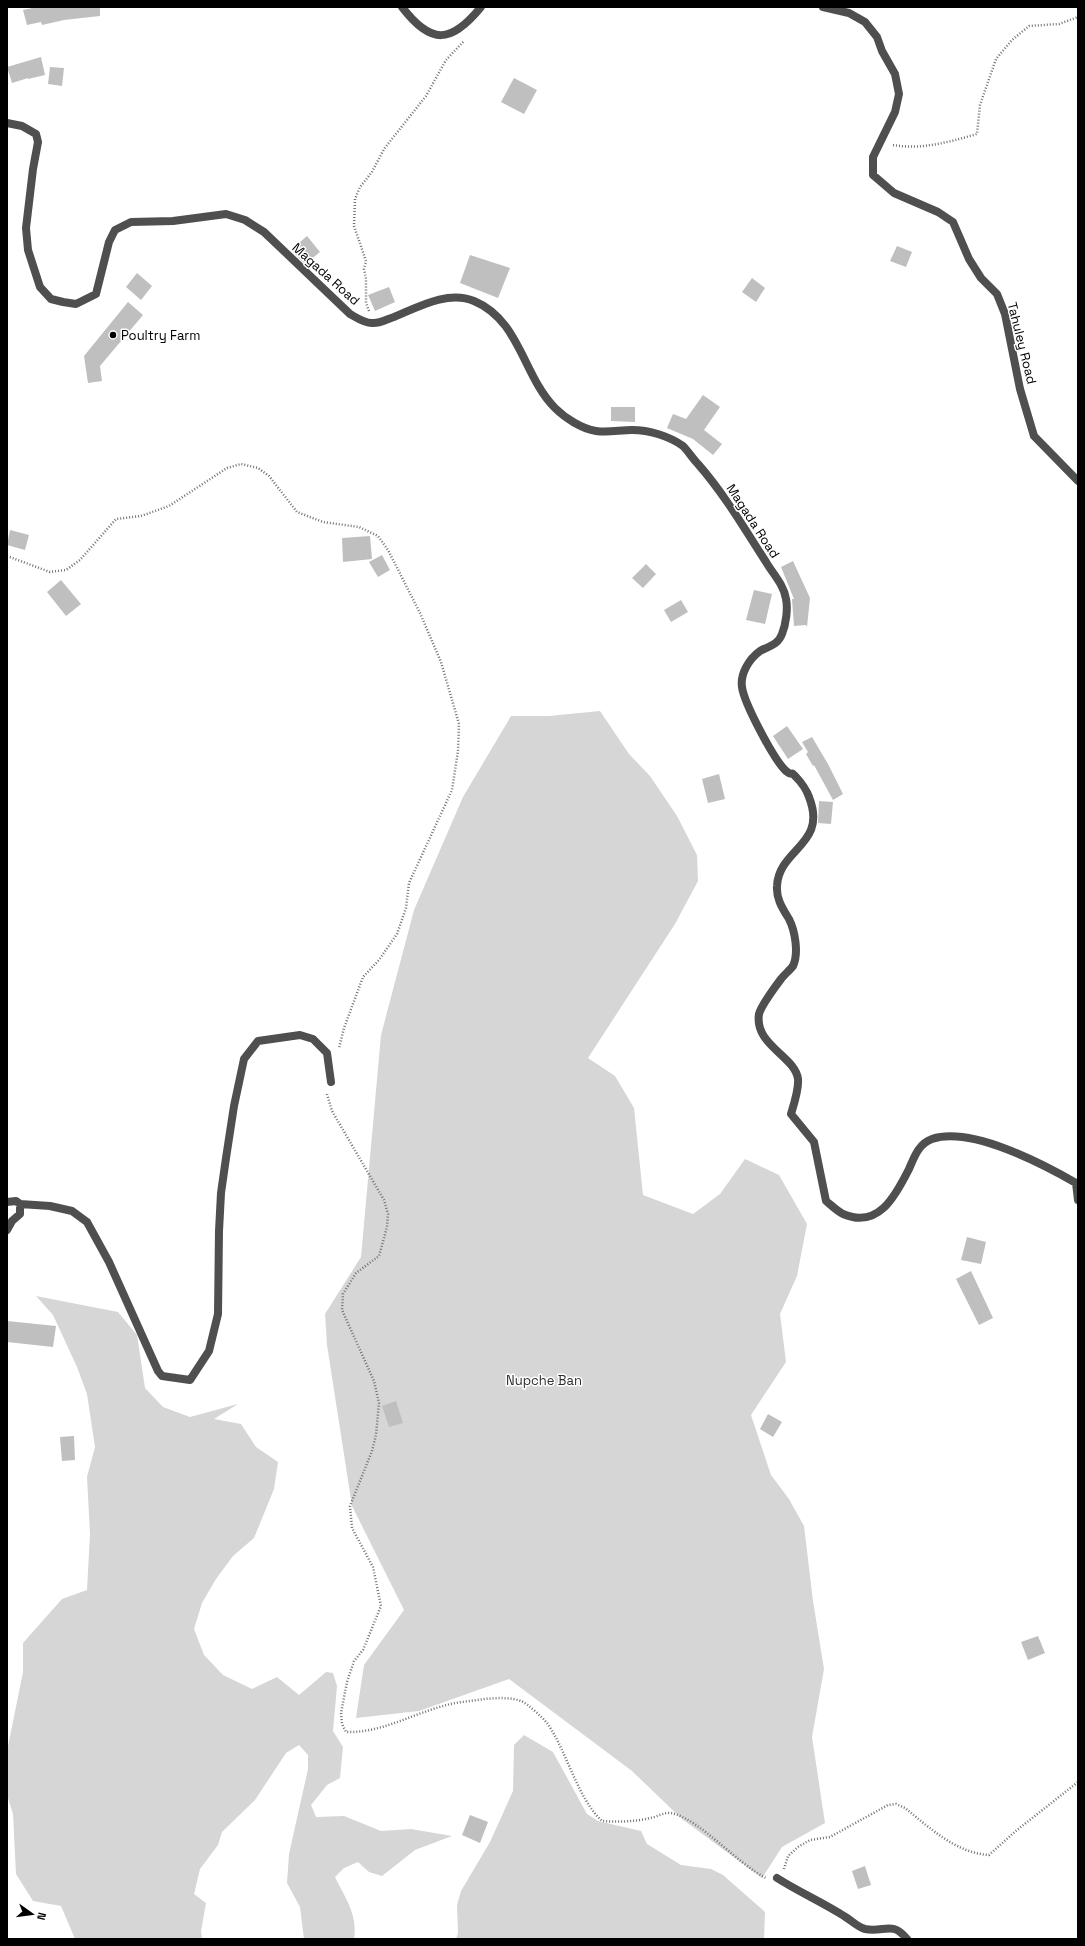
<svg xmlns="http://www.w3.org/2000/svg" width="1085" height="1946" font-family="'Space Grotesk',sans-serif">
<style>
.green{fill:#d6d6d6}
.building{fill:#bfbfbf}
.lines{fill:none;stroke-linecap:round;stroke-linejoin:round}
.path{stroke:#717171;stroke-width:2.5;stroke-dasharray:1 2;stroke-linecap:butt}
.street{stroke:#4f4f4f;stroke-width:8}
.poi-dot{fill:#000;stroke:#fff;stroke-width:1.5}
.labels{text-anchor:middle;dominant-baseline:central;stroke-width:3;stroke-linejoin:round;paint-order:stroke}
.street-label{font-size:13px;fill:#000;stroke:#fff}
.poi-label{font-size:13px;fill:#000;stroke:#fff;text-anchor:start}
.park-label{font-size:13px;fill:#2d2d2d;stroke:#fff}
</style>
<rect width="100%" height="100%" fill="#fff"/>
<!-- green -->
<path class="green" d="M600,711l29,43 21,22 27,40 20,39 1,26 -23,43 -87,134 27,18 19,32 9,87 50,19 27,-20 25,-35 34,16 28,49 -10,52 -17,38 6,48 -35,53 20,60 18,24 15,27 9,75 11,68 -12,68 13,86 -43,24 -20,31 -80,-59 -50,-48 -123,-92 -90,32 -63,7 8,-53 40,-55 -52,-104 -25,-161 -2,-31 36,-57 20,-222 33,-125 49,-113 48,-81h38z
M36,1296l82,16 19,23 8,53 18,19 27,10 48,-13 -24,15 27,5 15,23 22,15 -4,27 -20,49 -21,18 -17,23 -14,24 -8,26 10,26 19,20 29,14 25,-12 22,18 27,-23 7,1 4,13 -4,45 10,16 -3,31 -13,7 -16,20 5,12 28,-1 37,15 30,-2 41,7 -37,14 -33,26 -13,-4 -11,-10 -14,6 -9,9c10,21 23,37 19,62h-50l-4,-32 -13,-24 2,-29 19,-85v-14l-9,-10 -13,8 -31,47 -33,32 -4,13 -18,24 -6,25 12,9 -5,28 1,8h-127l-14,-33 -28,-5 -17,-27 -3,-60 -6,-19v-44l16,-79v-29l39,-44 25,-9 3,-56 -3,-57 8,-30 -8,-53 -10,-27 -24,-52z
M524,1735l29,17 34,62 11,7 43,10 6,13 34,21 30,4 12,6 42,37 -1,27h-308l2,-6 -1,-28 4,-14 29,-49 23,-51 1,-46z"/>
<!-- building -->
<path class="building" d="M37,7h63v9l-36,4 -22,5 -1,-3 -14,3 -4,-15z
M41,57l4,18 -17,4v-1l-16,5 -5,-16z
M50,67l14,1 -2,18 -14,-2z
M514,78l23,12 -13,24 -23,-12z
M307,236l13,16 -15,12 -14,-14z
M897,246l15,6 -6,15 -16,-6z
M470,255l40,13 -12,30 -38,-15z
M137,273l15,13 -11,14 -15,-13z
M752,278l13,10 -9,14 -14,-10z
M389,287l6,15 -20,9 -7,-16z
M128,302l15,13 -43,51 2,15 -14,2 -4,-27z
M703,395l17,12 -16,23 18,14 -9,11 -20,-16 -26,-11 6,-14 13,5z
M611,407h24v15l-24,-1z
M10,530l19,5 -4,15 -18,-5z
M370,536l2,23 -29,3 -1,-24z
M382,555l8,15 -12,7 -9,-15z
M793,561l17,37 -3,29 -1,-2 -12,1 -2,-27h2l-13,-32z
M646,564l10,10 -13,14 -11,-10z
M61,580l20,24 -15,12 -19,-24z
M754,590l18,4 -7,30 -19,-4z
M681,600l7,12 -17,10 -7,-12z
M787,726l16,23 -15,10 -15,-23z
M812,737l16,27 15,30 -10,6 -19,-35 -1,1 -7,-12 2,-2 -6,-10z
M719,774l6,25 -17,4 -6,-24z
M819,801l14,1 -2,22 -13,-1z
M967,1237l19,5 -5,22 -20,-4z
M971,1271l22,47 -14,7 -23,-46z
M7,1321l49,5 -3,21 -46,-5z
M396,1401l7,22 -14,4 -7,-21z
M768,1414l14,8 -9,15 -13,-8z
M74,1436l1,24 -13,1 -2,-24z
M1038,1636l7,17 -17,7 -7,-18z
M470,1815l18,7 -8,21 -18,-8z
M865,1866l6,19 -13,4 -6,-18z"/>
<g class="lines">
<!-- path -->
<path class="path" d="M893,145c29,5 56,-3 84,-11l3,-29 16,-46 16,-19 17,-14 30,-2 19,-7
M369,311l-3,-8v-24l-2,-10 2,-8 -12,-35 1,-27 5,-12 12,-15 12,-23 42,-53 20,-36 18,-19
M7,556l43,16 16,-2 14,-10 36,-41 25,-3 28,-10 58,-38 14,-4 17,4 11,8 28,36 26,10 36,5 19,9 10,14 32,63 21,49 18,62 -1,27 -6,39 -43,93 -3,25 -9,26 -18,26 -16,17 -19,51 -5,20
M327,1094l5,17 52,89 4,14 -1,13 -8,29 -23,17 -13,21 -1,16 32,71 5,22 -3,32 -4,16 -22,55 2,22 21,39 8,39 -18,44 -9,11 -7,21 -6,31 1,11 4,8c35,1 64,-17 97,-26 13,-4 28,-5 42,-7 12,-1 25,-2 36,2 6,2 22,17 26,22 20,28 30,75 55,98 16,1 32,1 48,-3 7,-1 14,-6 21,-5 29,6 65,50 95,65
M784,1869l4,-13 10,-9 12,-7 20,-3 58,-32 8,-1 9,4c25,20 51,45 84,47l28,-25 61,-48"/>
<!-- street -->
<path class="street" d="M402,7c29,38 49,37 79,0
M823,7l26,6 16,9 12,15 5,14 13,23 4,20 -4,18 -22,45v18l21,18 44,19 15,10 16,37 12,19 16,16 8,20 15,75 14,47 44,45
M7,123l15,3 14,8 2,8 -5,27 -7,59 2,22 12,37 11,12 12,3 13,2 20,-10 13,-52 6,-12 16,-8 42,-1 53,-7 19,6 19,12 86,82c7,4 14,9 22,9 7,1 15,-4 22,-6 24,-10 54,-27 80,-16 46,19 49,75 81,107 10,10 27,21 41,23 12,2 24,-1 36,-1 17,0 37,6 51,16 5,5 10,13 15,18 27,31 46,64 68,98 7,12 18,23 20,37 2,10 0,25 -4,35 -4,11 -13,12 -22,17 -11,8 -20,23 -18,36 2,16 32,73 44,84 9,7 3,-2 10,6 5,5 11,14 13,20 19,48 -30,51 -32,89 -1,13 6,23 12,33 6,12 10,34 4,47 -3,4 -9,9 -12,13 -6,8 -20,27 -22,35 -5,31 36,42 39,65 1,10 -4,25 -7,35l23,28 12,59c5,4 11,10 17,13 35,15 52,-17 66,-45 5,-11 9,-25 23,-30 39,-13 111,25 144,44l2,17
M7,1202l9,-1 4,3v10l-8,7 -5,9
M20,1204l30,2 22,5 15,11 22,40 49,109 4,5 28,4 19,-29 9,-37 1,-83 2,-38 5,-35 8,-52 10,-47 14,-18 42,-6 13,4 14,14 4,29
M777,1878c22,14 45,24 67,38 7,4 13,11 21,13 19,4 27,-9 42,10"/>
</g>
<!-- markers -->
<circle class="poi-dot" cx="113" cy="335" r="4"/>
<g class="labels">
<!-- street labels -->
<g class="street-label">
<text transform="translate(326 274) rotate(42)">Magada Road</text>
<text transform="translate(1022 343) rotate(76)">Tahuley Road</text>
<text transform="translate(753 521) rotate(57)">Magada Road</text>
</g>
<!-- poi labels -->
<g class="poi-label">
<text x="121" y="335">Poultry Farm</text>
</g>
<!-- park labels -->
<g class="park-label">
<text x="544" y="1380">Nupche Ban</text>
</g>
</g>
<!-- border -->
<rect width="1085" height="1946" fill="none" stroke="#000000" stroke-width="16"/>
<!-- north arrow -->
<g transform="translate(32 1914) rotate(104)" stroke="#ffffff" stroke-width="3" paint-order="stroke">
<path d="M0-3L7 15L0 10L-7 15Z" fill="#000000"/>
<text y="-6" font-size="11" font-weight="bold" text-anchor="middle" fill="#000000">N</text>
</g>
</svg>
